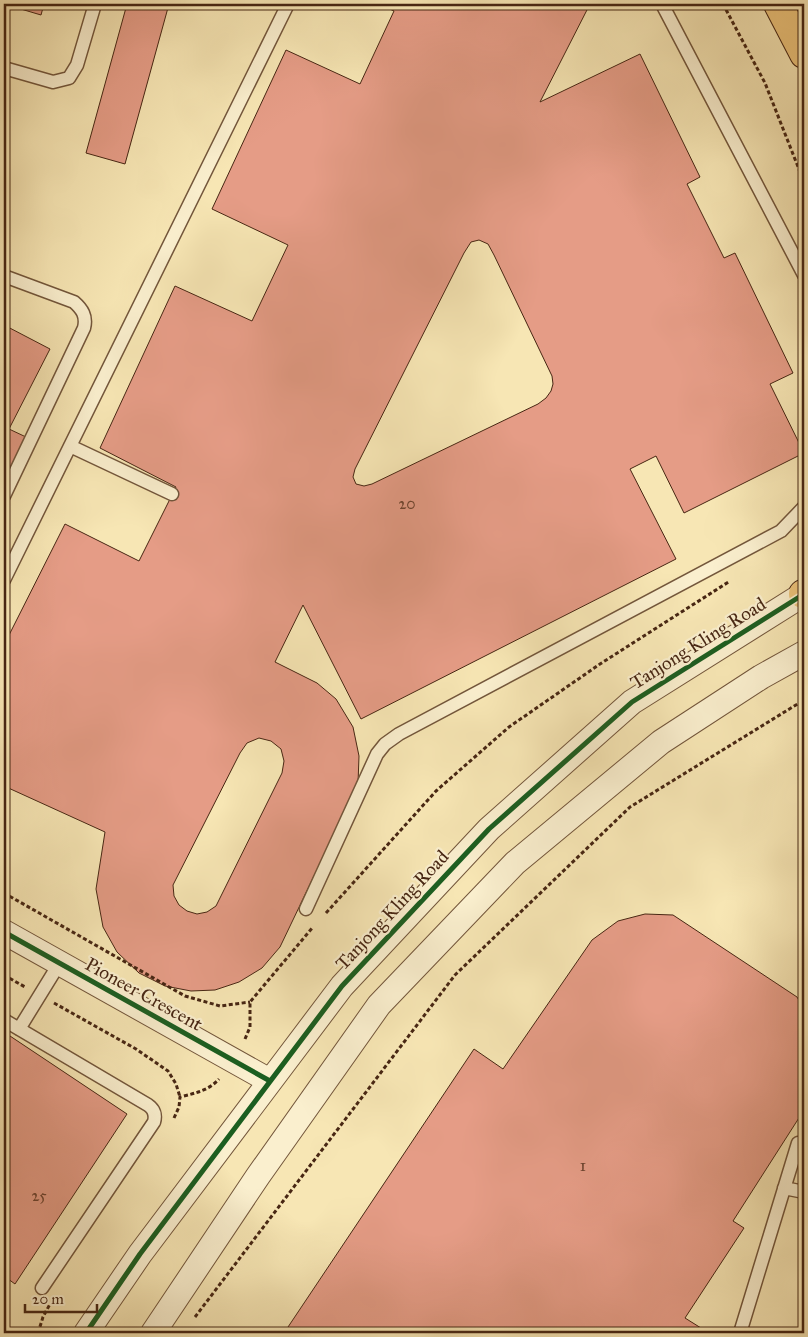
<svg xmlns="http://www.w3.org/2000/svg" width="808" height="1337" font-family="'IM FELL Great Primer',serif">
<style>
.building{fill:#e59c86;stroke:#472613;fill-rule:evenodd}
.lines{fill:none;stroke-linecap:round;stroke-linejoin:round}
.lane-casing{stroke:#73563b;stroke-width:15}
.street-casing{stroke:#73563b;stroke-width:26}
.primary-casing{stroke:#472613;stroke-width:30}
.path{stroke:#472613;stroke-width:3;stroke-dasharray:4 2.5;stroke-linecap:butt}
.lane{stroke:#faefce;stroke-width:12}
.street{stroke:#faefce;stroke-width:24}
.primary{stroke:#ecc37a;stroke-width:28}
.cycleway-casing{stroke:#faefce;stroke-width:8}
.cycleway{stroke:#1b5e20;stroke-width:5}
.labels{text-anchor:middle;dominant-baseline:central;stroke-width:4.5;stroke-linejoin:round;paint-order:stroke}
.number-label{font-size:16px;fill:#6e4430}
.street-label{font-size:19px;fill:#472613;stroke:#faefce}
</style>
<rect width="100%" height="100%" fill="#f7e6b4"/>
<filter id="stains"><feTurbulence type="fractalNoise" baseFrequency=".004" numOctaves="4"/><feColorMatrix values="0 0 0 0 .2 0 0 0 0 .09 0 0 0 0 .02 0 0 0 .5 -.17"/></filter>
<radialGradient id="worn" r=".72"><stop offset=".6" stop-color="#630" stop-opacity="0"/><stop offset="1" stop-color="#630" stop-opacity=".3"/></radialGradient>
<!-- building -->
<path class="building" d="M4,4h40l-3,11z
M127,4h42l-44,160 -39,-11z
M379,4h211l-50,98 100,-48 60,123 -13,7 37,74 11,-5 58,120 -23,11 34,69 -120,60 -28,-57 -26,13 46,90 -315,160 -58,-114 -28,57 42,21 19,16 17,28 6,29 -1,28 -78,163 -18,21 -23,14 -24,8 -24,1 -26,-5 -26,-13 -22,-21 -14,-25 -7,-38 9,-57 -101,-46v-141l61,-121 74,37 37,-74 -76,-39 75,-162 77,35 36,-76 -76,-36 74,-159 74,34 34,-73zM479,240l9,4 6,11 58,121 1,8 -2,7 -5,7 -8,6 -166,80 -8,2 -8,-2 -3,-7 2,-8 109,-216 7,-11zM259,738l12,3 10,8 3,12 -2,12 -66,133 -9,6 -10,2 -10,-3 -8,-6 -5,-9 -1,-11 67,-132 7,-10z
M4,325l46,24 -41,80 17,8 -22,43z
M645,914l28,1 124,82 7,12v101l-71,111 11,7 -59,90 24,15h-425l190,-284 29,20 89,-129 26,-19z
M4,1032l123,82 -112,170 -11,-8z"/>
<g class="lines">
<defs>
<path id="lane" d="M662,4l142,271
M4,68l49,14 16,-4 8,-13 18,-61
M4,276l70,26c8,7 13,14 10,26l-80,168
M70,446l102,48
M4,580l284,-576
M306,909l71,-155 8,-10 14,-10 382,-203 23,-24
M4,1020l144,85c6,4 8,10 6,17l-112,166
M19,1029l40,-65
M784,1188l20,4
M740,1333l58,-190 6,2"/>
<path id="street" d="M4,932l266,149
M86,1333l54,-79 202,-268 147,-157 143,-127 172,-108
M153,1333l105,-157 121,-171 136,-142 146,-121 100,-65 43,-24"/>
<path id="primary" d="M778,4l26,50
M803,594h1"/>
</defs>
<!-- lane casing -->
<use href="#lane" class="lane-casing"/>
<!-- street casing -->
<use href="#street" class="street-casing"/>
<!-- primary casing -->
<use href="#primary" class="primary-casing"/>
<!-- path -->
<path class="path" d="M723,4l42,79 39,99
M4,893l181,103 35,10 30,-4
M326,913l110,-122 73,-64 91,-63 130,-83
M4,975l21,12
M54,1003l82,46 32,22 8,13 4,13
M245,1039l5,-12v-25l63,-75
M174,1118l5,-11 1,-10c15,-4 28,-6 39,-18
M195,1317l260,-342 175,-168 174,-107
M38,1333l5,-16 7,-13"/>
<!-- lane -->
<use href="#lane" class="lane"/>
<!-- street -->
<use href="#street" class="street"/>
<!-- primary -->
<use href="#primary" class="primary"/>
<defs>
<path id="cycleway" d="M4,932l266,149
M86,1333l54,-79 202,-268 147,-157 143,-127 172,-108"/>
</defs>
<!-- cycleway casing -->
<use href="#cycleway" class="cycleway-casing"/>
<!-- cycleway -->
<use href="#cycleway" class="cycleway"/>
</g>
<g class="labels">
<!-- number labels -->
<g class="number-label">
<text x="407" y="503">20</text>
<text x="583" y="1165">1</text>
<text x="39" y="1195">25</text>
</g>
<!-- street labels -->
<g class="street-label">
<text transform="translate(698 643) rotate(-32)">Tanjong Kling Road</text>
<text transform="translate(392 910) rotate(-47)">Tanjong Kling Road</text>
<text transform="translate(144 994) rotate(29)">Pioneer Crescent</text>
</g>
</g>
<!-- margin -->
<rect width="808" height="1337" fill="none" stroke="#f7e6b4" stroke-width="20"/>
<rect x="5" y="5" width="798" height="1327" fill="none" stroke="#472613" stroke-width="2.5"/>
<rect x="10" y="10" width="788" height="1317" fill="none" stroke="#472613"/>
<!-- scale -->
<path d="M25 1304v8h72v-8" fill="none" stroke="#472613" stroke-width="2.5"/>
<text x="32" y="1304" font-size="15" fill="#472613" stroke="#faefce" stroke-width="4" paint-order="stroke">20 m</text>
<rect width="100%" height="100%" filter="url(#stains)"/>
<rect width="100%" height="100%" fill="url(#worn)"/>
</svg>
